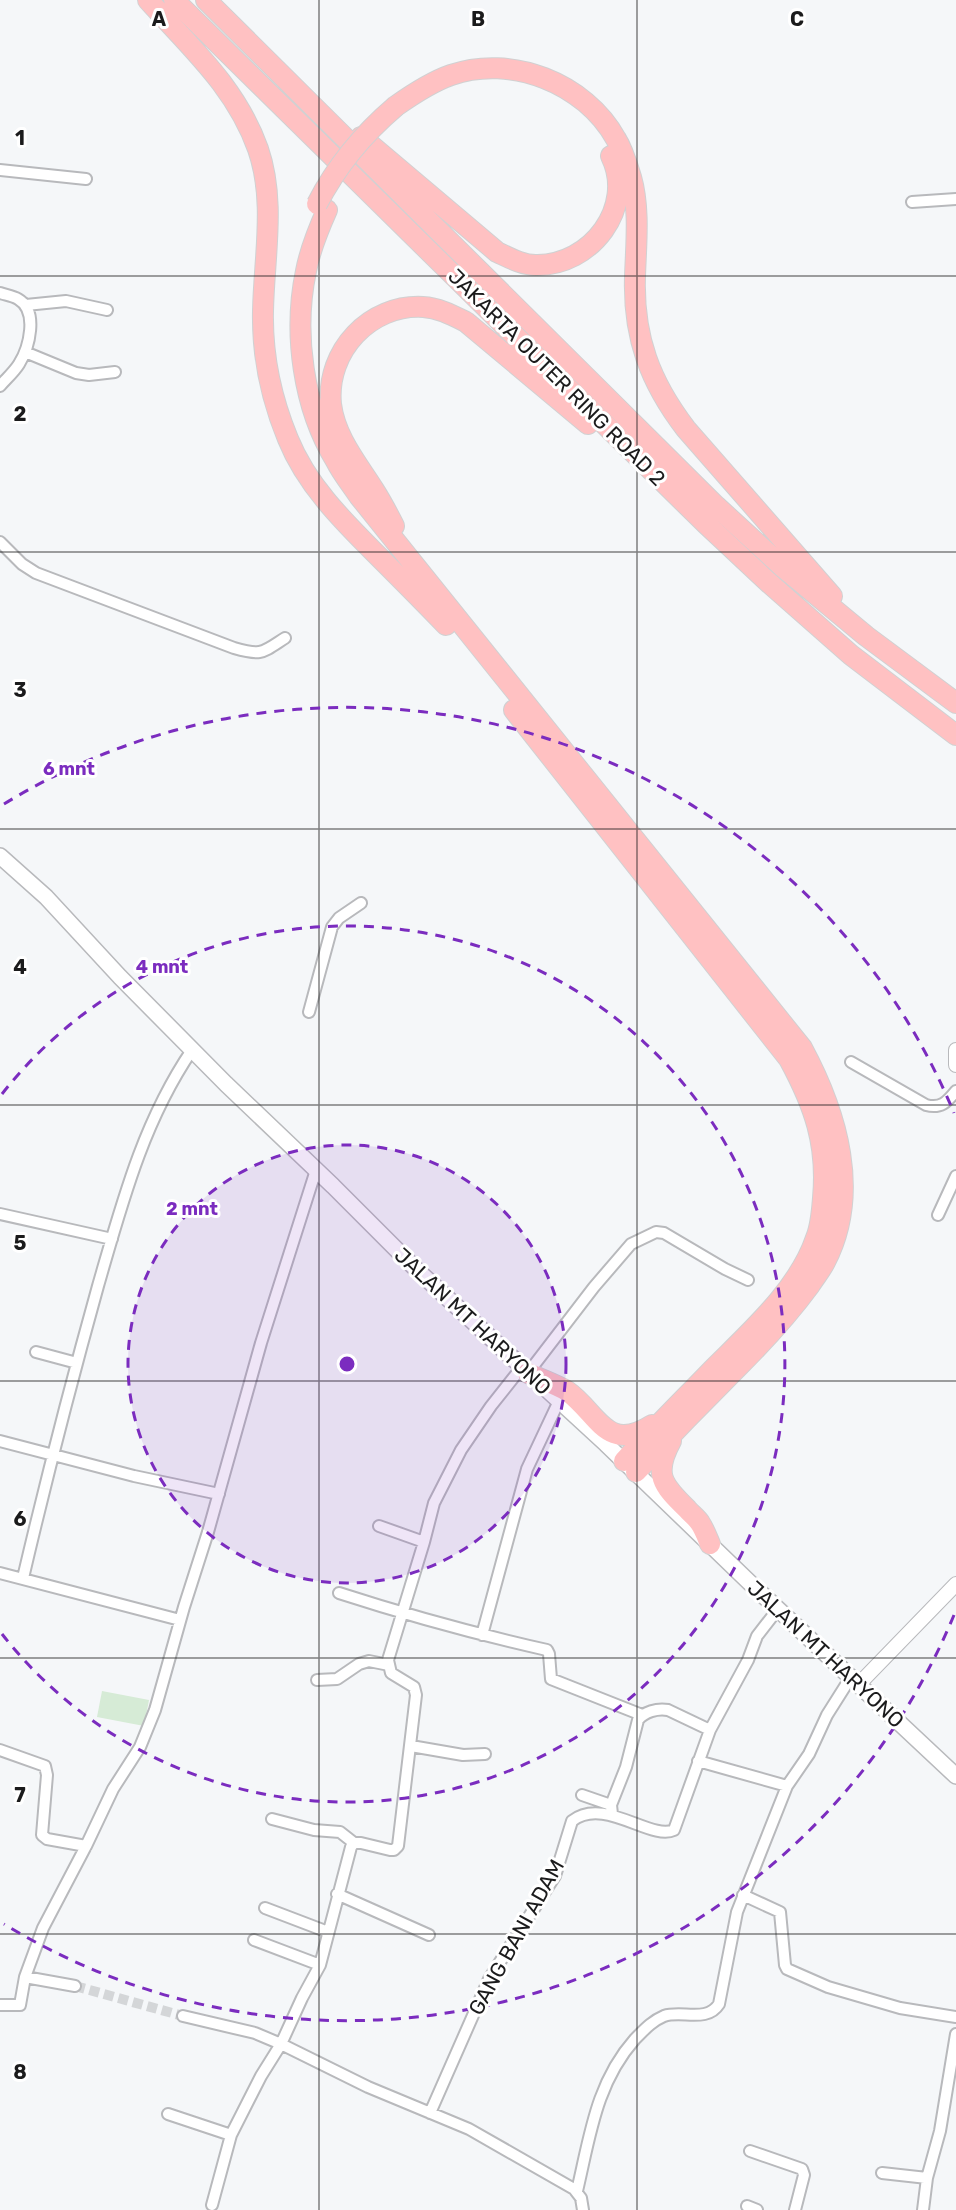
<svg xmlns="http://www.w3.org/2000/svg" width="956" height="2210" font-family="Rubik,sans-serif">
<style>
.green{fill:#d6ebd6}
.lines{fill:none;stroke-linecap:round;stroke-linejoin:round}
.minor-tunnel{stroke:#d4d6d8;stroke-width:10;stroke-dasharray:10 5;stroke-linecap:butt}
.minor-casing{stroke:#b8b9bc;stroke-width:14}
.tertiary-casing{stroke:#b8b9bc;stroke-width:16}
.secondary-casing{stroke:#b8b9bc;stroke-width:18}
.motorway-casing{stroke:#d1d1d2;stroke-width:22}
.minor{stroke:#fff;stroke-width:10}
.tertiary{stroke:#fff;stroke-width:14}
.secondary{stroke:#fff;stroke-width:15}
.motorway{stroke:#ffc1c2;stroke-width:20}
.motorway-bridge-casing{stroke:#d1d1d2;stroke-width:22;stroke-linecap:butt}
.motorway-bridge{stroke:#ffc1c2;stroke-width:20}
.grid{fill:none;stroke:#1b1b1c;stroke-width:1.5;stroke-opacity:0.55}
.ring{fill:none;stroke:#7b2cbf;stroke-width:3;stroke-dasharray:10 8}
.labels{text-anchor:middle;dominant-baseline:central;stroke-width:6;stroke-linejoin:round;paint-order:stroke}
.street-label{font-size:21px;fill:#1b1b1c;stroke:#fff}
.grid-label{font-size:20px;text-anchor:middle;font-weight:bold;fill:#1b1b1c;stroke:#fff;stroke-width:6;stroke-linejoin:round;paint-order:stroke}
.centre{fill:#7b2cbf;stroke:#fff;stroke-width:3}
.ring-label{font-size:18px;text-anchor:middle;font-weight:bold;fill:#7b2cbf;stroke:#fff;stroke-width:6;stroke-linejoin:round;paint-order:stroke}
</style>
<rect width="100%" height="100%" fill="#f5f7f9"/>
<!-- green -->
<path class="green" d="M102,1691l47,9 -5,26 -47,-9z"/>
<g class="lines">
<!-- minor-tunnel -->
<path class="minor-tunnel" d="M75,1986l108,30"/>
<defs>
<path id="minor" d="M0,170l86,9
M912,202l44,-3
M0,293c6,2 13,3 18,6 21,12 11,49 1,65 -5,8 -13,15 -19,22
M26,305l40,-4 41,9
M25,352l51,21 13,2 26,-3
M0,542l22,22 14,9 198,75c28,8 28,5 51,-10
M309,1012l23,-85 7,-9 22,-15
M851,1062l75,43c15,4 21,-3 30,-14
M0,1214l112,25
M938,1215l18,-39
M36,1352l41,11
M528,1373l66,-86 37,-43 25,-12 8,1 61,36 23,11
M0,1441l134,35 85,18
M379,1526l45,16
M0,1573l180,47
M23,1578c23,-98 48,-195 75,-292 24,-83 45,-164 94,-236
M339,1593c68,22 137,41 208,57l2,4 2,25 91,36
M482,1635l45,-166 32,-68
M317,1680l20,-1 22,-15 10,-3 20,4
M411,1746l52,9 22,-1
M0,1750l45,16 2,9 -5,60 5,4 39,7
M698,1761l89,25
M582,1795l29,10
M612,1814l-1,-9 15,-38 12,-47c6,-8 19,-12 30,-10l42,20
M272,1819l42,11 26,2 14,11
M337,1894l92,41
M743,1895l37,17 5,53 2,4 41,18 72,21 56,9
M265,1908l63,24
M254,1940l66,25
M25,1977l50,9
M0,2005h20l5,-28 18,-49 43,-82 27,-57 27,-42 15,-37 29,-103 24,-75 53,-189 55,-173
M183,2016l72,17 26,11 87,43 101,42 105,60 7,9 2,12
M430,2113l59,-134 66,-103 17,-55c32,-25 79,20 102,9l36,-100 38,-70 9,-24 21,-27
M168,2114l63,21
M750,2151l52,18 2,6 -9,35
M882,2173l45,5
M577,2191c13,-55 19,-108 58,-152 9,-9 17,-18 29,-23 18,-6 43,7 55,-12l18,-92 50,-126 22,-32 18,-39 24,-38
M212,2205l19,-70 30,-59 20,-32 21,-46 18,-33 31,-118 3,-4h7l29,7h4l4,-4 18,-151 -2,-8 -23,-14 -3,-13 36,-118 10,-39 27,-53 30,-44 31,-39
M747,2206l10,4
M923,2210l4,-32 13,-47 16,-97"/>
<path id="tertiary" d="M956,1050v15
M858,1685l98,-101"/>
<path id="secondary" d="M0,856l46,41 74,80 106,107 107,102 85,85 188,173 143,138 207,194"/>
<path id="motorway" d="M148,0c42,47 88,87 110,149 18,52 6,108 5,162 -1,45 8,87 25,128 19,47 56,83 91,118 23,23 45,45 67,68
M174,0l531,523 63,59 83,73 105,80
M206,0l510,506 68,62 82,68 90,67
M396,106c17,-12 35,-24 55,-31 60,-21 134,8 165,64 7,11 11,25 15,38 9,32 5,67 4,100 -2,60 15,105 51,152l146,167
M361,137l136,115c13,6 25,13 39,13 55,1 100,-58 75,-109
M327,210c-9,20 -17,40 -21,61 -13,62 -3,136 30,190 6,12 15,23 23,35l443,552c35,65 59,145 23,214 -4,8 -10,15 -15,23 -22,30 -46,56 -72,82 -35,35 -69,70 -102,105
M394,526c-6,-12 -13,-25 -20,-36 -17,-27 -39,-53 -43,-86 -5,-53 39,-100 92,-97 16,1 29,8 43,15l122,102
M514,710l275,349c25,46 39,85 34,139 -1,13 -2,28 -7,40 -17,51 -66,94 -103,131 -30,31 -60,61 -89,92
M528,1373c12,6 27,11 39,18 31,22 39,63 85,34
M671,1441c-18,33 -9,44 16,68 4,5 10,9 13,14 4,6 7,14 10,21"/>
</defs>
<!-- minor casing -->
<use href="#minor" class="minor-casing"/>
<!-- tertiary casing -->
<use href="#tertiary" class="tertiary-casing"/>
<!-- secondary casing -->
<use href="#secondary" class="secondary-casing"/>
<!-- motorway casing -->
<use href="#motorway" class="motorway-casing"/>
<!-- minor -->
<use href="#minor" class="minor"/>
<!-- tertiary -->
<use href="#tertiary" class="tertiary"/>
<!-- secondary -->
<use href="#secondary" class="secondary"/>
<!-- motorway -->
<use href="#motorway" class="motorway"/>
<defs>
<path id="motorway-bridge" d="M317,204c20,-39 46,-70 79,-98"/>
</defs>
<!-- motorway-bridge casing -->
<use href="#motorway-bridge" class="motorway-bridge-casing"/>
<!-- motorway-bridge -->
<use href="#motorway-bridge" class="motorway-bridge"/>
</g>
<!-- grid -->
<path class="grid" d="M319,0v2210M637,0v2210M0,276h956M0,552h956M0,829h956M0,1105h956M0,1381h956M0,1658h956M0,1934h956"/>
<!-- distance rings -->
<circle cx="347" cy="1364" r="219" fill="#7b2cbf" fill-opacity=".12"/>
<g class="ring">
<circle cx="347" cy="1364" r="219"/>
<path d="M2 1094A438 438 0 1 1 2 1634"/>
<path d="M954 1615A657 657 0 0 1 4 1924M4 804A657 657 0 0 1 954 1113"/>
</g>
<g class="labels">
<!-- street labels -->
<g class="street-label">
<text transform="translate(557 377) rotate(45)">JAKARTA OUTER RING ROAD 2</text>
<text transform="translate(473 1321) rotate(43)">JALAN MT HARYONO</text>
<text transform="translate(826 1654) rotate(43)">JALAN MT HARYONO</text>
<text transform="translate(516 1937) rotate(-61)">GANG BANI ADAM</text>
</g>
</g>
<g class="grid-label">
<text x="159" y="26">A</text>
<text x="478" y="26">B</text>
<text x="797" y="26">C</text>
<text x="20" y="145">1</text>
<text x="20" y="421">2</text>
<text x="20" y="697">3</text>
<text x="20" y="974">4</text>
<text x="20" y="1250">5</text>
<text x="20" y="1526">6</text>
<text x="20" y="1802">7</text>
<text x="20" y="2079">8</text>
</g>
<circle cx="347" cy="1364" r="9" class="centre"/>
<g class="ring-label">
<text x="69" y="775">6 mnt</text>
<text x="162" y="973">4 mnt</text>
<text x="192" y="1215">2 mnt</text>
</g>
</svg>
